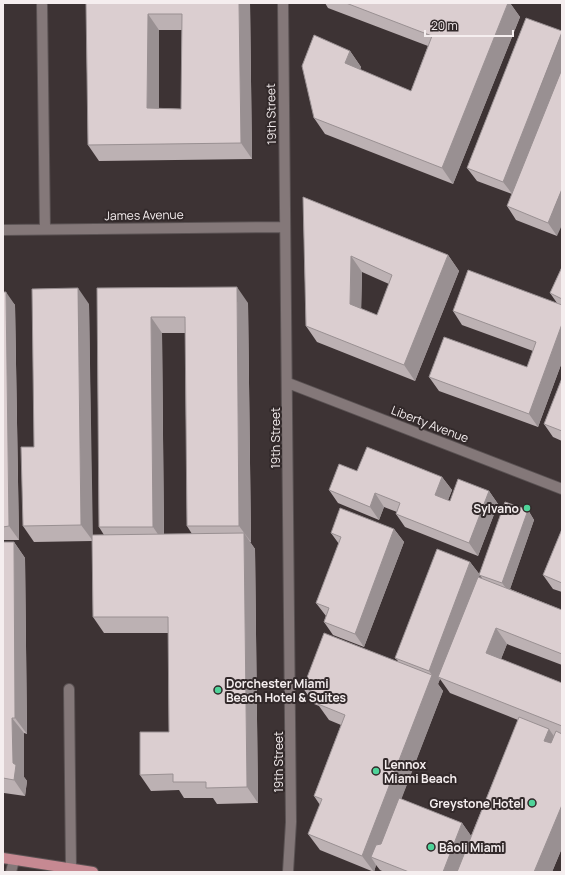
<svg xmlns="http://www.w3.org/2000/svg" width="565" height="875" font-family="Manrope,sans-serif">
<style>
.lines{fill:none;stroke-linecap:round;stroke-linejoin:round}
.minor-casing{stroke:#5a5253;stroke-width:12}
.major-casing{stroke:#5a5253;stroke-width:12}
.minor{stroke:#847879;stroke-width:10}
.major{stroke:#c68992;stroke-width:10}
.wall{fill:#bcb1b3;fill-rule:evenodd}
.shaded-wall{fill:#999092}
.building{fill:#dbced0;stroke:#999092;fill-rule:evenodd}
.poi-dot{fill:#4fd399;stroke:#32292a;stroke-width:1.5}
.labels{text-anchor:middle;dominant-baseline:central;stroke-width:4;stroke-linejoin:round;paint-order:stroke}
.street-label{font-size:12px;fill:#f5eeef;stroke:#32292a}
.poi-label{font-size:12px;font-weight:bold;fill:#f5eeef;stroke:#32292a;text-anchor:start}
</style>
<rect width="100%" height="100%" fill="#3d3334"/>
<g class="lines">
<defs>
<path id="minor" d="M283,3l8,819 -3,50
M42,5l3,224
M3,230l282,-3
M288,383l274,106
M69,689l2,180
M11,872l3,-12"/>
<path id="major" d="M3,858l90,14"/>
</defs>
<!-- minor casing -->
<use href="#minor" class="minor-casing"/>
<!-- major casing -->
<use href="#major" class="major-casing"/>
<!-- minor -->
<use href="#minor" class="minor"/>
<!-- major -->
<use href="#major" class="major"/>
</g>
<!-- wall -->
<path class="wall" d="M86,3h164l2,156 -153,2 -11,-16zM159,30h23l-1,79 -22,-1z
M325,3h185l10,14 -67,167 -128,-50 -11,-16 36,-67 11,16 -1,3 51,21 17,-45 -100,-38z
M526,18l31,218 -41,-16 -9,-14 5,-12 -35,-13 -10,-13z
M303,197l145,58 11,16 -44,110 -98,-39 -11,-16zM362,272l27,12 -12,31 -16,-6z
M562,267v95l-24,65 -99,-36 -10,-14 98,-10 6,-16 -71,-26 -9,-14 104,-8 -7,-10z
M97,288l151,15 3,239h-1l5,7 3,254 -41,1 -4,-6h-29l-5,-8 -28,1 -11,-16 29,-43 -1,-99h-64l-11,-16 -1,-76 -58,1 -11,-16 11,-79 55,-143 3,231h12l-5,-8zM162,333h23l2,193 5,8h-28z
M3,292l12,13 4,235h-16z
M562,378v63l-9,-4 -9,-13z
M357,471l85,6 10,13 -4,10 2,1 39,-10 9,13 -20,52 -73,-29 -9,-13 1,-2 -13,-5 -5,13 -41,-17 -9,-13z
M528,510l6,10 -24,69 52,21v55l-55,-21 -6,15 61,24v165l-10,24h-168l-4,-2 -4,-5 -2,7 -54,-22 -12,-16 12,-29 -6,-9 27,-71 -12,-5 -10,-14 -5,-2 -11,-16 95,-27 -3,-3 75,-96 10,13 -1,2 3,1 -3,-3zM440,679l10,14 68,27 -47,116 -9,-13 -61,-24 42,-108 -5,-7z
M394,529l10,13 -40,105 -31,-12 -9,-13 2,-6 -10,-13 23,-59 -8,-11z
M562,529v63l-9,-3 -10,-14z
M3,542h11l11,16 2,176 -3,-1v44l3,4 -2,15 -21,-3 -1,-2z"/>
<!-- shaded-wall -->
<path class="shaded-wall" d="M239,3h11l2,156 -11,-16z
M508,3h2l10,14 -67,167 -11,-16z
M148,14l11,16v94l-12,-16z
M562,32v37l-49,126 -10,-13z
M350,51l11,16 -5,12 -11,-16z
M562,189v36l-5,11 -9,-13z
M448,255l11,16 -44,110 -11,-16z
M351,256l11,16 -1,48 -11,-16z
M237,287l11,16 3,239 -12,-16z
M78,288l11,16 4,237 -12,-16z
M6,292l9,13 4,235 -10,-14z
M151,317l11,16 2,210 -11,-16z
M562,324v38l-24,65 -9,-13z
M442,477l10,13 -7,18 -10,-13z
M489,491l9,13 -20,52 -9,-13z
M375,493l9,14 -5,13 -9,-13z
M528,510l6,10 -25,72 -7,-9z
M394,529l10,13 -40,105 -9,-13z
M244,533l11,16 3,254 -11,-16z
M14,542l11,16 2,176 -12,-16z
M470,562l10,13 -40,103 -2,-1 2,2 -2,5 5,7 -65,169 -7,-3 5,8 -2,7 -12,-16 70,-181 -3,-4z
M496,628l11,16 -10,25 -11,-16z
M12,718l12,15v44l3,4 -2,15 -11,-16 -1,-17z
M549,729l11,16 -4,12 -12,-16z
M562,805v43l-10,24h-18z
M462,823l10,14 -14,35h-15z"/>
<!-- building -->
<path class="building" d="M86,3h153l2,140 -153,2zM148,14h34l-1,95 -34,-1z
M346,3h162l-66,165 -128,-50 -12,-52 12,-31 36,16 -5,12 66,28 21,-55z
M526,18l36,13v1l-59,150 -36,-14z
M562,69v120l-14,34 -41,-17z
M303,197l145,58 -44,110 -98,-39zM351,256l41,19 -15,40 -27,-11z
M562,267v32l-12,-6z
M468,270l94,35v19l-33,90 -100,-37 15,-40 83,30 9,-25 -83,-31z
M237,287l2,239h-52l-2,-209h-34l2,210h-54l-2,-239z
M78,288l3,237 -58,1 -2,-79h13l-2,-158z
M3,292h3l3,234 -6,1z
M562,378v53l-18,-7z
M367,447l75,30 -7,18 15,6 8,-22 31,12 -20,52 -73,-29 4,-11 -25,-10 -5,14 -41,-17 10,-26 18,7z
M505,502l23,8 -26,73 -23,-8z
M340,508l54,21 -39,105 -31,-12 5,-14 -13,-5 25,-66 -10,-4z
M562,529v54l-19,-8z
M244,533l3,254 -41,1v-6h-33v-8l-33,1v-43h29l-1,-115h-75l-1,-82z
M3,542h11l1,176h-3l1,45 3,2 -2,15 -11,-2z
M437,549l33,13 -41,109 -34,-13z
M478,577l84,33v44l-66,-26 -10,25 76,30v43l-124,-49z
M324,633l108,42 -70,181 -54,-22 14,-35 -8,-3 31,-81 -27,-11 4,-9 -19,-7z
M519,717l30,12 -5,12 7,2 5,-12 6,3v71l-28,67h-77z
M399,798l63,25 -19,49h-34l-38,-15 5,-12 5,-1z"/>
<!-- markers -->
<g class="poi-dot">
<circle cx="527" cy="508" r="4"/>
<circle cx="218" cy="690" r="4"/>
<circle cx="376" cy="771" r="4"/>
<circle cx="532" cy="803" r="4"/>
<circle cx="431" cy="847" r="4"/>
</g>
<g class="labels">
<!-- street labels -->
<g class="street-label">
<text transform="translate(271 114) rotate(-91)">19th Street</text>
<text transform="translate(144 215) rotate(-1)">James Avenue</text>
<text transform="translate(430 424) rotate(21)">Liberty Avenue</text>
<text transform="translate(275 438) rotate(-90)">19th Street</text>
<text transform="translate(278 762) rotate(-90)">19th Street</text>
</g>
<!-- poi labels -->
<g class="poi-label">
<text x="519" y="508" text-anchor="end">Sylvano</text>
<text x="226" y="683">Dorchester Miami<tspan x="226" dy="14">Beach Hotel &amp; Suites</tspan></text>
<text x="384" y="764">Lennox<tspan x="384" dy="14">Miami Beach</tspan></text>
<text x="524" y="803" text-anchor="end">Greystone Hotel</text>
<text x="439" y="847">Bâoli Miami</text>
</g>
</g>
<!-- border -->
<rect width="565" height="875" fill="none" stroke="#f5eeef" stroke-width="8"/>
<!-- scale -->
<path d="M425 30v6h88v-6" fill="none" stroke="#f5eeef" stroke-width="2"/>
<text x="431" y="30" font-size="12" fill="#f5eeef" stroke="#32292a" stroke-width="3" paint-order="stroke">20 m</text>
</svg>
